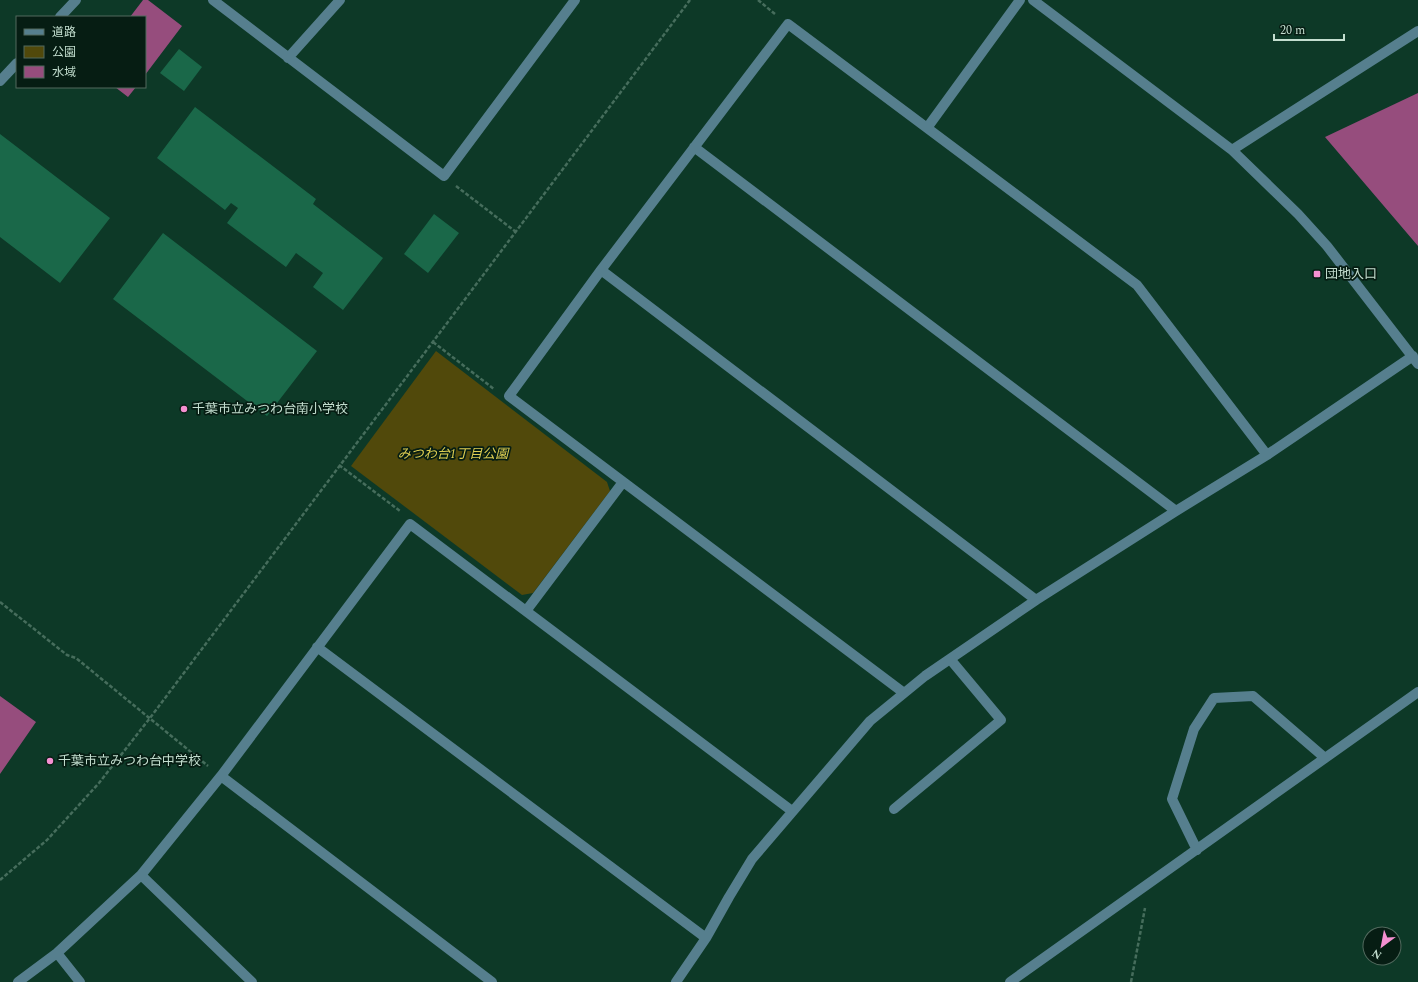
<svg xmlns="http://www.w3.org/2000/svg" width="1418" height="982" font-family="Spectral,'Noto Sans JP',serif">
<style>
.green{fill:#51490b}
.water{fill:#964d7d}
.building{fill:#1a6849}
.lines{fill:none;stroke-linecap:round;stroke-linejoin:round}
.path{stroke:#466d5c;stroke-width:2.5;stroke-dasharray:4 2;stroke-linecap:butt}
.minor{stroke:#567f8e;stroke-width:10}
.poi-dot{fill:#f590d1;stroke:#061d13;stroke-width:1.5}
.labels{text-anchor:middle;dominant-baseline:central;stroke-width:3.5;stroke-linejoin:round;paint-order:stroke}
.poi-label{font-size:13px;fill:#c3decf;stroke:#061d13;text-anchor:start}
.park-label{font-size:13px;font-style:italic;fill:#dece52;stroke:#061d13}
</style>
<rect width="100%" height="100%" fill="#0d3927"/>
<!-- green -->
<path class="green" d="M436,351l171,131 3,9 -77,102 -11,2 -171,-129z"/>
<!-- water -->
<path class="water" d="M143,0h5l34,26 -37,49v-58h-15z
M115,87h21l-8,10z
M1418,93v153l-93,-109z
M0,696l36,26 -36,52z"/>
<!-- building -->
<path class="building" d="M179,49l23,18 -18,24 -24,-18z
M195,107l121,92 -3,5 70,54 -40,52 -30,-23 10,-14 -27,-20 -10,14 -59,-44 11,-15 -7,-5 -6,7 -68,-52z
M0,134l110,84 -50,65 -60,-46z
M434,214l25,19 -31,40 -24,-19z
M163,233l154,118 -50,65 -154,-117z"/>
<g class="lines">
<!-- path -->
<path class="path" d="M758,0l17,14
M456,186l60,46
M433,342l61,47
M339,465l61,46
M0,602l67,53 9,3 132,108
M0,880l47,-40 52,-57 51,-65 540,-718
M1131,982l14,-74"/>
<!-- minor -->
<path class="minor" d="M213,0l231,176 131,-176
M1033,0l199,150 66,64 29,32 91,118
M60,17l16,-17
M288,58l52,-58
M0,81l17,-18
M927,128l93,-128
M694,147l482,364
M1232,150l186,-119
M601,270l435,330
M526,611l97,-129
M317,647l389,291
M904,693l-395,-297 92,-126 187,-246 349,261 130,170
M221,776l271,206
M894,809l107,-89 -51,-61
M1197,850l-25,-51 22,-70 20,-31 39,-2 72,62
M141,875l111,107
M57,953l23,29
M18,982l39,-29 84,-78 80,-99 189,-252 382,287
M676,982l30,-44 23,-41 23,-38 118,-138 55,-45 111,-76 140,-89 91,-56 146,-99
M1010,982l408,-290"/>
</g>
<!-- markers -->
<g class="poi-dot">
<rect x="1313" y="270" width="8" height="8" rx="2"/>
<circle cx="184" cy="409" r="4"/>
<circle cx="50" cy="761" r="4"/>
</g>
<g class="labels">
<!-- poi labels -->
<g class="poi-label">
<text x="1325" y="274">団地入口</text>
<text x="192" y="409">千葉市立みつわ台南小学校</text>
<text x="58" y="761">千葉市立みつわ台中学校</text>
</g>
<!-- park labels -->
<g class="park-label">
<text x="453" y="454">みつわ台1丁目公園</text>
</g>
</g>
<!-- legend -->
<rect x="16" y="16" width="130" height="72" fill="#061d13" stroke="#526a5e"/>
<rect x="24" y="29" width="20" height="6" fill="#567f8e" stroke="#526a5e"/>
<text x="52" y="36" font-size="12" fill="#c3decf">道路</text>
<rect x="24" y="46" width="20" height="12" fill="#51490b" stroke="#526a5e"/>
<text x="52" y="56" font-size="12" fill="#c3decf">公園</text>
<rect x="24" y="66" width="20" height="12" fill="#964d7d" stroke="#526a5e"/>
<text x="52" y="76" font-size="12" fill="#c3decf">水域</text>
<!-- north arrow -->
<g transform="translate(1382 946) rotate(212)"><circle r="19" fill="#061d13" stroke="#526a5e"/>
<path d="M0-3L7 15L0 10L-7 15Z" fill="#f590d1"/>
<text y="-6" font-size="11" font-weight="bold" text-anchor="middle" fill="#c3decf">N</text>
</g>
<!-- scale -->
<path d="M1274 34v6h70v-6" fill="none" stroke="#c3decf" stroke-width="2"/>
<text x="1280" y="34" font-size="12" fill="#c3decf" stroke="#061d13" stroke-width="3" paint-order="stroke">20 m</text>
</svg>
